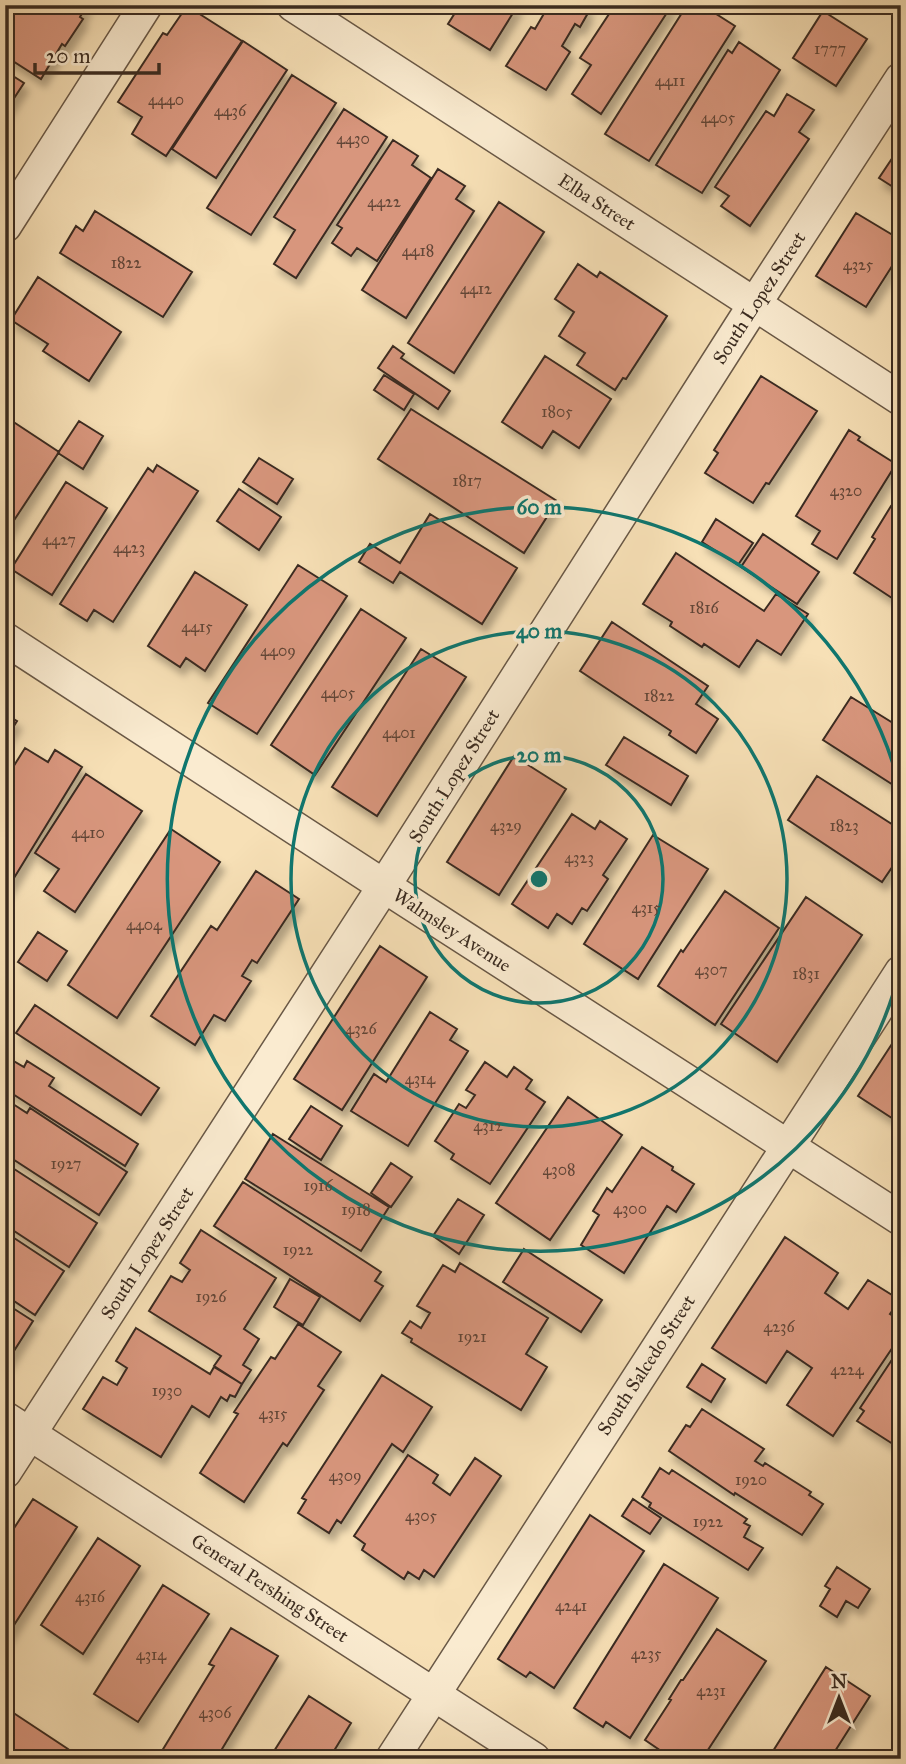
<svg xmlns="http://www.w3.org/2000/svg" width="906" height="1764" font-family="'IM FELL Great Primer',serif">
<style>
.building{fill:#d8967d;stroke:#3a2b20;stroke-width:2;filter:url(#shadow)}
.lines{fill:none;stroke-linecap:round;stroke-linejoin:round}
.minor-casing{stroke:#695846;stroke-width:35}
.minor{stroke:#faebd0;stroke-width:32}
.ring{fill:none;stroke:#0f766e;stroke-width:3.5}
.labels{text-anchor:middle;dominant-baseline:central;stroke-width:7;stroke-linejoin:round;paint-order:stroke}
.number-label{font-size:16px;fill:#624637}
.street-label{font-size:19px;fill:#3a2b20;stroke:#faebd0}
.centre{fill:#0f766e;stroke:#faebd0;stroke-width:3.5}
.ring-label{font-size:21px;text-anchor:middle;font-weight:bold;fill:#0f766e;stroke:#faebd0;stroke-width:7;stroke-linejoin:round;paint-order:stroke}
</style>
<defs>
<filter id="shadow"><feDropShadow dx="4.5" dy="8" stdDeviation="3.5" flood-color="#0004"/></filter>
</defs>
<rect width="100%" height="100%" fill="#f7e0b6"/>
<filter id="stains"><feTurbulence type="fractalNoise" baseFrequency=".00286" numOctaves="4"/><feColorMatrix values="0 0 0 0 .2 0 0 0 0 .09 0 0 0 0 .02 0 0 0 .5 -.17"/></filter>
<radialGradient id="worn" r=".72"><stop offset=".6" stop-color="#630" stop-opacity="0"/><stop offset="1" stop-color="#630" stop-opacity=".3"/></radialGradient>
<!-- building -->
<path class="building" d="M15,5h72l-7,12 3,2 -18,27 -3,-2 -21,35 -36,-23v-36z
M460,5h58l-28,45 -42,-26z
M549,5h40l-4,6 3,2 -8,14 -5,-3 -13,22 8,6 -24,38 -40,-24 25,-39 4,2z
M615,5h57l-71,109 -29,-20 19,-29 -11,-7z
M687,5h15l33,21 -86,135 -44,-27z
M187,6l55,35 -76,115 -34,-22 10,-17 -24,-15 45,-69 4,2z
M823,11l44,28 -31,47 -43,-28z
M243,41l44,29 -71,108 -44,-29z
M739,42l41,28 -78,123 -46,-28 72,-115 4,3z
M5,71l19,12 -19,29z
M292,75l44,28 -85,132 -44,-27z
M787,94l27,16 -15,22 10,7 -59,87 -29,-20 8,-10 -14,-9 51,-76 8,5z
M344,109l43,28 -91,141 -22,-14 21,-34 -21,-13z
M393,140l25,16 -6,9 19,13 -54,83 -20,-13 -6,8 -19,-13 10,-15 -5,-3z
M901,145v47l-22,-14z
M438,169l27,17 -9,13 18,12 -68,107 -44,-28z
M499,202l45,30 -90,141 -46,-30z
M95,211l97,61 -29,45 -103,-64 16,-27 7,5z
M856,213l45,27v12l-35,55 -50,-31z
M578,264l19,13 3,-5 67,44 -41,63 -3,-1 -8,12 -38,-25 8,-12 -26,-17 15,-24 -19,-13z
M38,277l83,55 -32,49 -46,-30 5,-7 -37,-24z
M393,346l11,8 -3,4 49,33 -12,18 -60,-41z
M545,356l66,43 -32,49 -26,-17 -11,17 -40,-26z
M384,375l30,19 -10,16 -30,-20z
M761,376l56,35 -48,73 -3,-1 -13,20 -48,-30 13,-20 -4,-3z
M411,409l146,92 -33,52 -146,-94z
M9,419l50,33 -54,82v-110z
M79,421l24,15 -20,33 -25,-16z
M849,430l11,7 -2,3 38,24 -59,95 -25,-15 8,-13 -24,-15z
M259,458l34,21 -16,25 -34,-22z
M157,465l41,26 -85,131 -19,-12 -7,11 -27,-17 88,-136 5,4z
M66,482l41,26 -55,87 -41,-26z
M239,489l42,28 -22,33 -42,-29z
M901,499v105l-47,-31 21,-34 -3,-2 19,-31 4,2z
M430,514l87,54 -35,56 -82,-52 -7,11 -34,-21 11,-18 30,19z
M716,519l37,24 -15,22 -36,-23z
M763,534l56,38 -22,32 -56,-37z
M676,553l88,58 12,-17 32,20 -27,41 -24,-15 -18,27 -35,-23 -2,3 -32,-21 2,-4 -29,-18z
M298,565l49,31 -90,138 -49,-31z
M195,572l52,33 -42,66 -19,-13 -6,9 -32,-21z
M361,609l45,29 -91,137 -44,-30z
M612,622l96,64 -12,18 22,15 -22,34 -27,-18 2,-4 -91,-60z
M421,649l45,28 -89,139 -45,-29z
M851,697l50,31v62l-78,-50z
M5,714l12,7 -12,19z
M624,737l64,39 -17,29 -65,-40z
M25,748l23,14 7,-12 27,17 -76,124 -1,-111z
M514,756l52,33 -67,106 -52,-33z
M86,774l56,37 -67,101 -31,-21 15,-22 -24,-16z
M817,776l84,54v24l-19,28 -94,-62z
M572,814l23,15 5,-8 27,18 -24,36 5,4 -21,32 -5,-3 -10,16 -15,-10 -9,14 -36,-24z
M171,829l49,33 -103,156 -49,-33z
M653,835l55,34 -70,110 -54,-35z
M256,871l43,28 -42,64 -5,-3 -10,16 9,5 -26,40 -11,-6 -19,30 -44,-29 60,-90 6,4z
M725,891l54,37 -64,97 -57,-39 23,-36 2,2z
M806,897l56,38 -85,127 -56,-38z
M38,932l29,19 -20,30 -29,-19z
M380,946l47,31 -85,133 -48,-31z
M35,1005l124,83 -18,27 -125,-82z
M430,1012l27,17 -7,11 18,11 -60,95 -57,-35 23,-37 12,8z
M901,1030v94l-43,-28z
M5,1056l19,11 3,-6 27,17 -5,8 89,58 -13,22 -120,-77z
M485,1062l22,15 7,-10 18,13 -6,9 19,13 -55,82 -39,-25 3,-5 -19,-13 24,-37 7,4 9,-13 -9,-5z
M568,1097l54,38 -72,105 -54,-37z
M13,1104l14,9 3,-5 97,64 -28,43 -94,-61v-38z
M311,1106l31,20 -21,34 -32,-21z
M273,1134l116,73 -28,44 -116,-72z
M642,1147l31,20 -1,3 22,14 -18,28 -9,-6 -43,67 -43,-28 18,-30 -6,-4 14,-23 5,4z
M5,1163l92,60 -28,44 -64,-42z
M391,1163l21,14 -21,30 -20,-14z
M243,1182l138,90 -6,9 8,5 -23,35 -146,-95z
M458,1199l26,16 -25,39 -26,-18z
M201,1230l75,48 -32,51 15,10 -16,26 8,5 -9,14 -28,-18 7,-10 -72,-45 22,-35 11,6 8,-12 -10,-7z
M5,1232l59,39 -29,44 -30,-20z
M785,1237l53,36 -13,20 23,16 20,-29 32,20 -10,14 11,7v14l-68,101 -46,-31 25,-37 -25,-17 -21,32 -54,-35z
M524,1249l78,51 -21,32 -78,-50z
M460,1263l88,55 -22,36 21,13 -26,43 -110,-68 1,-3 -10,-6 8,-12 11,7 9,-15 -13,-7 26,-41 12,7z
M290,1279l30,18 -17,28 -29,-18z
M5,1303l28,18 -28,44z
M298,1324l43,28 -23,34 6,4 -37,56 -4,-3 -39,59 -44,-29 38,-59 -4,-2 37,-55 4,2z
M136,1328l74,46 4,-7 28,17 -7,13 -5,-2 -3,6 -6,-4 -12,20 -17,-11 -31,51 -78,-48 20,-32 14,8 10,-17 -11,-7z
M901,1346v93l-5,7 -39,-25 7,-10 -4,-3z
M702,1364l23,15 -14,23 -24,-15z
M382,1375l50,32 -29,45 -11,-8 -51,79 -4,-3 -8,13 -31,-20 8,-13 -4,-2z
M702,1409l62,40 -9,12 8,5 2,-3 46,29 -2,3 14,9 -21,31 -67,-42 -1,2 -65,-44 17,-26 4,2z
M408,1455l30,20 -5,8 17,12 25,-37 26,18 -67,101 -10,-7 -5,9 -11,-7 -4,7 -42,-29 3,-6 -11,-8z
M660,1468l9,6 3,-4 75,49 -3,4 6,3 -6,11 19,11 -15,22 -99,-63 2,-4 -9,-6z
M33,1499l44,28 -72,112v-97z
M633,1499l28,19 -11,16 -28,-18z
M590,1515l54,36 -90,137 -24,-16 -4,5 -28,-18z
M98,1538l42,28 -57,88 -42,-29z
M664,1564l54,34 -88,140 -24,-16 -3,5 -29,-19z
M837,1567l33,22 -12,19 -12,-7 -9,16 -17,-11 10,-17 -5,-3z
M163,1585l46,29 -71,108 -44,-28z
M231,1628l47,28 -62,103h-59l57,-93 -5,-2z
M717,1629l49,32 -64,98h-29l-28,-19 26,-40 -2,-1 12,-19h2z
M826,1667l44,29 -40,63h-62z
M309,1696l42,27 -22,36h-60z
M6,1708l62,41 -6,10h-57z"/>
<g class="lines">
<defs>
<path id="minor" d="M293,5l608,394
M5,226l141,-221
M5,639l379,247 517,333
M5,1418l529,341
M5,1472l379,-586 370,-581 147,-226
M392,1759l509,-787"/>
</defs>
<!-- minor casing -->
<use href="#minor" class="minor-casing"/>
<!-- minor -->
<use href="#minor" class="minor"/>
</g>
<!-- distance rings -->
<g class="ring">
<circle cx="539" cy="879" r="124"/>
<circle cx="539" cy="879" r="248"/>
<path d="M901 966A372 372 0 1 1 901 792"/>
</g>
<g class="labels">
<!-- number labels -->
<g class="number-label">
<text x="830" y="48">1777</text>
<text x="670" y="80">4411</text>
<text x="166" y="99">4440</text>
<text x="230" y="110">4436</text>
<text x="718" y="117">4405</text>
<text x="353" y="138">4430</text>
<text x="384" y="201">4422</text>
<text x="418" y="250">4418</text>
<text x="126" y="262">1822</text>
<text x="858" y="264">4325</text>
<text x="476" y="288">4412</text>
<text x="557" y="411">1805</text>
<text x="467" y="480">1817</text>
<text x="846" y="490">4320</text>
<text x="59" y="539">4427</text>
<text x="129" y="547">4423</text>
<text x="704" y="607">1816</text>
<text x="197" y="626">4415</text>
<text x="278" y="650">4409</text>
<text x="338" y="692">4405</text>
<text x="659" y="695">1822</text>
<text x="399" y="732">4401</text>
<text x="506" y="825">4329</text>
<text x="844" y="825">1823</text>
<text x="88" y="832">4410</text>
<text x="579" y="857">4323</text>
<text x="646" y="907">4315</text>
<text x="144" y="924">4404</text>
<text x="711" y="969">4307</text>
<text x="806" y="973">1831</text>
<text x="361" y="1028">4326</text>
<text x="420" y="1078">4314</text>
<text x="488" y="1125">4312</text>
<text x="66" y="1163">1927</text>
<text x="559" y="1169">4308</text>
<text x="318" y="1185">1916</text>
<text x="630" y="1208">4300</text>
<text x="356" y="1209">1918</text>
<text x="298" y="1249">1922</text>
<text x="211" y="1296">1926</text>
<text x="779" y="1326">4236</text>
<text x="472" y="1336">1921</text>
<text x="847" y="1369">4224</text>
<text x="167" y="1390">1930</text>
<text x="273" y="1413">4315</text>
<text x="345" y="1475">4309</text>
<text x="751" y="1479">1920</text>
<text x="421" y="1515">4305</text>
<text x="708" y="1521">1922</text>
<text x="90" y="1596">4316</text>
<text x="571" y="1605">4241</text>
<text x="646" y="1653">4235</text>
<text x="151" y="1654">4314</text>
<text x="711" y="1690">4231</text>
<text x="215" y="1712">4306</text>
</g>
<!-- street labels -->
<g class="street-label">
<text transform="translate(597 202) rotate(33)">Elba Street</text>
<text transform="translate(759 298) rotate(-57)">South Lopez Street</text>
<text transform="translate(454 776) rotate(-58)">South Lopez Street</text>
<text transform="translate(452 930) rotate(33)">Walmsley Avenue</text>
<text transform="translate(147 1253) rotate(-57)">South Lopez Street</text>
<text transform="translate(646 1365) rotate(-57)">South Salcedo Street</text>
<text transform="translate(270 1588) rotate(33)">General Pershing Street</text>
</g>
</g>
<circle cx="539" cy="879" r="10" class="centre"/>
<g class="ring-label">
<text x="539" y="514">60 m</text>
<text x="539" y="638">40 m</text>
<text x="539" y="762">20 m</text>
</g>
<!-- margin -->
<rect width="906" height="1764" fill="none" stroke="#f7e0b6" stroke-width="28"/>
<rect x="7" y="7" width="892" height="1750" fill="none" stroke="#3a2b20" stroke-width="3.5"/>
<rect x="14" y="14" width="878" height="1736" fill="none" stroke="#3a2b20" stroke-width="2"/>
<!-- north arrow -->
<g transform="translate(839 1698)" stroke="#faebd0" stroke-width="5" paint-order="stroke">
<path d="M0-5L12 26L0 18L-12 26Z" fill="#3a2b20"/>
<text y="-10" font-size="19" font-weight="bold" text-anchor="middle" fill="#3a2b20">N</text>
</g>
<!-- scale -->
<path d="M35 63v10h124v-10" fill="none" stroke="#3a2b20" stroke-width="3.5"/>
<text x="46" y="63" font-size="21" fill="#3a2b20" stroke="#faebd0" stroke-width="5" paint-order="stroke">20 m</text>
<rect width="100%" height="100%" filter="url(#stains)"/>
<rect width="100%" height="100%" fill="url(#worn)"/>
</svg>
